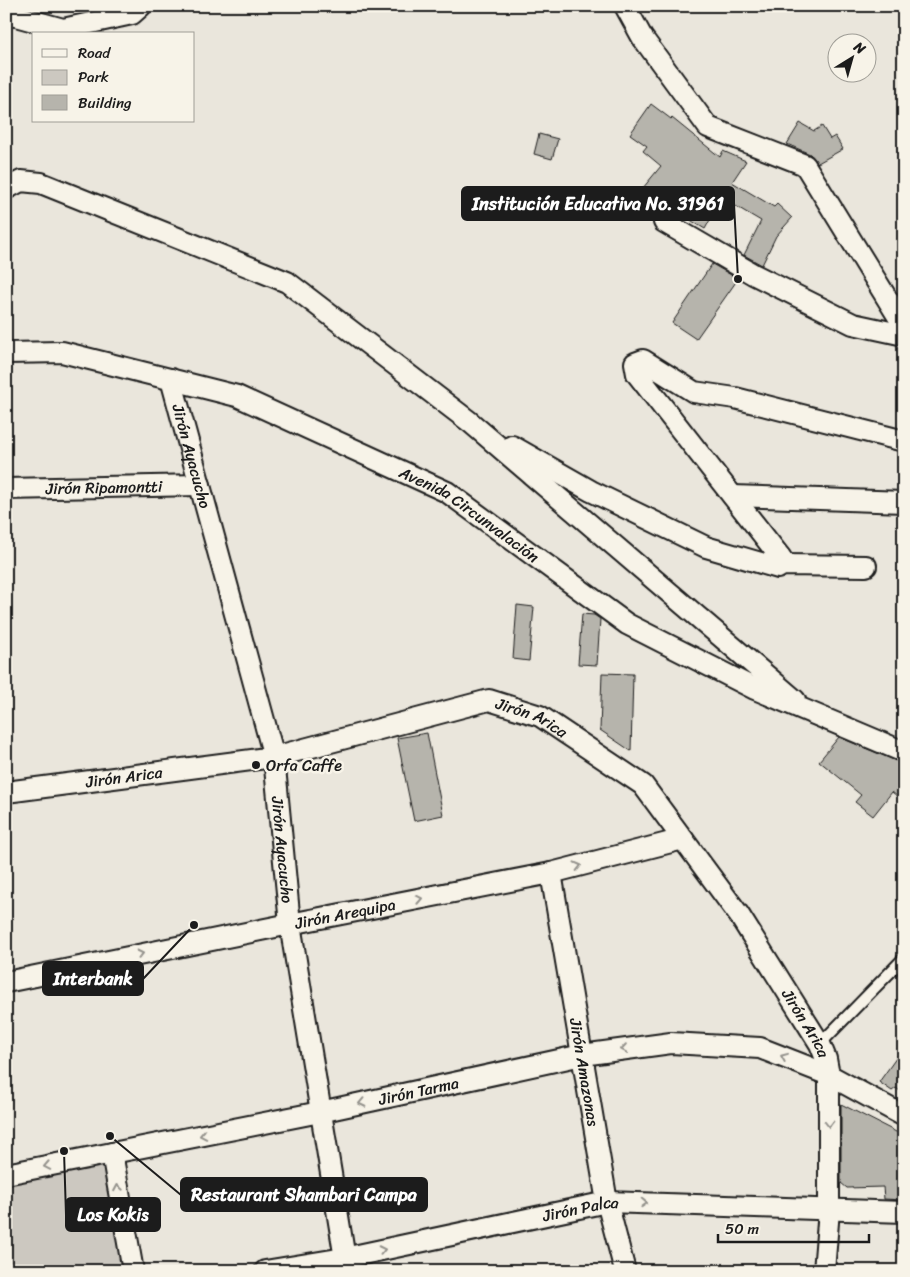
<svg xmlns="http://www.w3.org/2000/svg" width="910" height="1277" font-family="Sriracha,sans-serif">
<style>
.green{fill:#ccc8c0;stroke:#74726e}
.building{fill:#b6b4ac;stroke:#1c1c1c}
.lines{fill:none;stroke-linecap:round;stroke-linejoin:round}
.lane-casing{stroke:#1c1c1c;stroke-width:14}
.street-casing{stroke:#1c1c1c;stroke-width:24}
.lane{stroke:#f7f3e8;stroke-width:10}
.street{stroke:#f7f3e8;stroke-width:20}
.oneway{stroke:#94928c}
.poi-dot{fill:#1c1c1c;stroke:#f7f3e8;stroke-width:2}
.labels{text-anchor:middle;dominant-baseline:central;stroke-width:5;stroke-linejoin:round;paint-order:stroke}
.street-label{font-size:16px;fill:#1c1c1c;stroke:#f7f3e8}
.poi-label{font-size:16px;fill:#1c1c1c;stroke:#f7f3e8;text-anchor:start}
.leader{fill:none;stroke:#1c1c1c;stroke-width:2}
.callout-dot{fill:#1c1c1c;stroke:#f7f3e8;stroke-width:2}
.callout{fill:#1c1c1c;stroke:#1c1c1c;stroke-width:2}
.callout-label{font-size:18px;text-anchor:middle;font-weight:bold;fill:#fff}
</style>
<rect width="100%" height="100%" fill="#eae6dc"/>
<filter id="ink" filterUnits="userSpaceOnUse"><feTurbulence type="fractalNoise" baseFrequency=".02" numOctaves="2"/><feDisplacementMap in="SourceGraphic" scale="10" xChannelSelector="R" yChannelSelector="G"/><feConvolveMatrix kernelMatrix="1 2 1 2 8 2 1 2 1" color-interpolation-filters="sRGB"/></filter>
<g filter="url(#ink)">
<!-- green -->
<path class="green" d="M112,1153l21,118h-127v-97z"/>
<!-- building -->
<path class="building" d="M651,104l20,15 1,-1 48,39 3,-6 23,10 -14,21 42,25 3,-3 15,14 -16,18 -14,29 -18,-10 17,-34 -39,-23 -17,31 -44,-27 -6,7 -17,-15 23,-28 -18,-15 4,-5 -17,-12z
M800,123l14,8 8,-5 8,13 5,-3 8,13 -25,14 -8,-9 -23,-10z
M539,134l19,5 -6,20 -18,-5z
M712,264l26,15 -42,60 -24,-16z
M517,605l17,2 -5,54 -16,-2z
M582,614l12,1 6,4 -3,46 -19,-1z
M602,673l31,1 -2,77 -31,-21z
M427,733l16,82 -29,6 -17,-83z
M839,737l65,27v38l-12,-10 -19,24 -18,-14 6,-7 -42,-34z
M904,1047v47l-8,-6 -4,3 -13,-9z
M841,1104l63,32v64l-20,-1 -1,-12 -36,1 -6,-5z"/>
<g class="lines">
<defs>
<path id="lane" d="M820,1044l84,-86"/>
<g id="street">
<path d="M625,6l17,31 66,90 97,38 99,161"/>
<path d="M6,18l6,-3 51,14 69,-15 9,-8"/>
<path d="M6,189l15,-8 20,2 246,99 183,140 325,278"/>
<path d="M664,222l89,52 100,50 51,11"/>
<path id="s1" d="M6,353l56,-1 175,44 210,96 180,132 128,65 149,63"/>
<path id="s2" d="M171,379l103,378 16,167 57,347"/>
<path d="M512,446l79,45 115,56 72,21 4,-3 84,1"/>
<path id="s3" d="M6,489l194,-4"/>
<path d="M733,496l171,6"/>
<path d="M782,565l-1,-7 -144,-184 -2,-11 8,-3 51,32 41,6 169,43"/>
<path id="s4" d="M6,792l268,-35 215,-57 51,16 103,69 96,130 81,129 6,15 3,16v135l-5,61"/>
<path id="s5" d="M551,873l56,329 18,69"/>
<path id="s6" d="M6,982l284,-58 261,-51 132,-34"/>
<path d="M112,1153l21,118"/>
<path id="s7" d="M6,1174l314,-62 262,-57 89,-12 89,5 69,27 75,41"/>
<path id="s8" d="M265,1271l79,-13 263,-56 297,10"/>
</g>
</defs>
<!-- lane casing -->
<use href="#lane" class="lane-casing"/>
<!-- street casing -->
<use href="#street" class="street-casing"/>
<!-- lane -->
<use href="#lane" class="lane"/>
<!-- street -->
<use href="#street" class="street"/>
</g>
<!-- one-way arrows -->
<defs><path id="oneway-chevron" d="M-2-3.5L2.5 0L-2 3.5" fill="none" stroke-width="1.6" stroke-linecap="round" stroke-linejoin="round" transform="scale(1.25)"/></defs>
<g class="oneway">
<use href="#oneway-chevron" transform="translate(578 866) rotate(-14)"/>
<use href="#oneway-chevron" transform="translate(419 899) rotate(-11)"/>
<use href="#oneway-chevron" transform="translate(140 954) rotate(-12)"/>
<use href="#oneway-chevron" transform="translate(624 1049) rotate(172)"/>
<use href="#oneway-chevron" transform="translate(784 1057) rotate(-158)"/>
<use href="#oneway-chevron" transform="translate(362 1103) rotate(168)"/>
<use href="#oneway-chevron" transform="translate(829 1124) rotate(90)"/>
<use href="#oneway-chevron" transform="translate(203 1135) rotate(169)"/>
<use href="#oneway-chevron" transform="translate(47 1166) rotate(169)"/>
<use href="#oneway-chevron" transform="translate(118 1188) rotate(-100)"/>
<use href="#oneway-chevron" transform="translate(644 1203) rotate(2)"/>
<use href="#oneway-chevron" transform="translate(382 1250) rotate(-12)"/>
</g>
</g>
<!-- markers -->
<circle class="poi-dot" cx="256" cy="765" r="5"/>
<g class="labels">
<!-- street labels -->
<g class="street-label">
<text stroke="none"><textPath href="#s2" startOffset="80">Jirón Ayacucho</textPath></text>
<text stroke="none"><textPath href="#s3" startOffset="98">Jirón Ripamontti</textPath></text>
<text stroke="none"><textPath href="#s1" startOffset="498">Avenida Circunvalación</textPath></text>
<text stroke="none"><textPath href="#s4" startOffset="539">Jirón Arica</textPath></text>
<text stroke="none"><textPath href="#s4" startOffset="119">Jirón Arica</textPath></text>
<text stroke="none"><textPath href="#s2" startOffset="485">Jirón Ayacucho</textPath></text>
<text stroke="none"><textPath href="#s6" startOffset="346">Jirón Arequipa</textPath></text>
<text stroke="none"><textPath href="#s4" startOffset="959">Jirón Arica</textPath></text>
<text stroke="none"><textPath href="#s5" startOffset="202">Jirón Amazonas</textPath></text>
<text stroke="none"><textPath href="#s7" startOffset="421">Jirón Tarma</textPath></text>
<text stroke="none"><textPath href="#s8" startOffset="322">Jirón Palca</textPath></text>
</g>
<!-- poi labels -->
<g class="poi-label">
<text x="266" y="765">Orfa Caffe</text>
</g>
</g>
<!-- callouts -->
<path class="leader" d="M738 279L734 204M194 925L143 979M110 1136L181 1195M64 1151L66 1215"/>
<g class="callout-dot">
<circle cx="738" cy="279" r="5"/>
<circle cx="194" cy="925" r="5"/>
<circle cx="110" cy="1136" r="5"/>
<circle cx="64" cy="1151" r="5"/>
</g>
<g class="callout">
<rect x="462" y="187" width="272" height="33" rx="5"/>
<rect x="43" y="962" width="100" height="33" rx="5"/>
<rect x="181" y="1178" width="246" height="33" rx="5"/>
<rect x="66" y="1198" width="94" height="33" rx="5"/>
</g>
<g class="callout-label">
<text x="598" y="210">Institución Educativa No. 31961</text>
<text x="93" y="985">Interbank</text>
<text x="304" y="1201">Restaurant Shambari Campa</text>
<text x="113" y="1221">Los Kokis</text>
</g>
<!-- margin -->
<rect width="910" height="1277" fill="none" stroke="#f7f3e8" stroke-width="25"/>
<rect x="12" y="12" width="885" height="1252" fill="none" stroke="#1c1c1c" stroke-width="2" filter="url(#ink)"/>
<!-- legend -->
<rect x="32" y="32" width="162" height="90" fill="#f7f3e8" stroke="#9f9d96"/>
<rect x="42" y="49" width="25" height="8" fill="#f7f3e8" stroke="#9f9d96"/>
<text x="78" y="58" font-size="15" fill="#1c1c1c">Road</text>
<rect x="42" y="70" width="25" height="15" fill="#ccc8c0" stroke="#9f9d96"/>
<text x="78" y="82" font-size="15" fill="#1c1c1c">Park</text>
<rect x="42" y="95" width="25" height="15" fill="#b6b4ac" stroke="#9f9d96"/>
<text x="78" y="108" font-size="15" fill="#1c1c1c">Building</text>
<!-- north arrow -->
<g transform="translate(852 58) rotate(37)"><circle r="24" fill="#f7f3e8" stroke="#9f9d96"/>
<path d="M0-4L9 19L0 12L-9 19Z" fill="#1c1c1c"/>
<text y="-8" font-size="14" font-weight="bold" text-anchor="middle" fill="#1c1c1c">N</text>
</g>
<!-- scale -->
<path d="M718 1234v8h151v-8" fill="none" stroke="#1c1c1c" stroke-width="2.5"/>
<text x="725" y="1234" font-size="15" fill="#1c1c1c" stroke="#f7f3e8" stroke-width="4" paint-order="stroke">50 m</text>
</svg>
